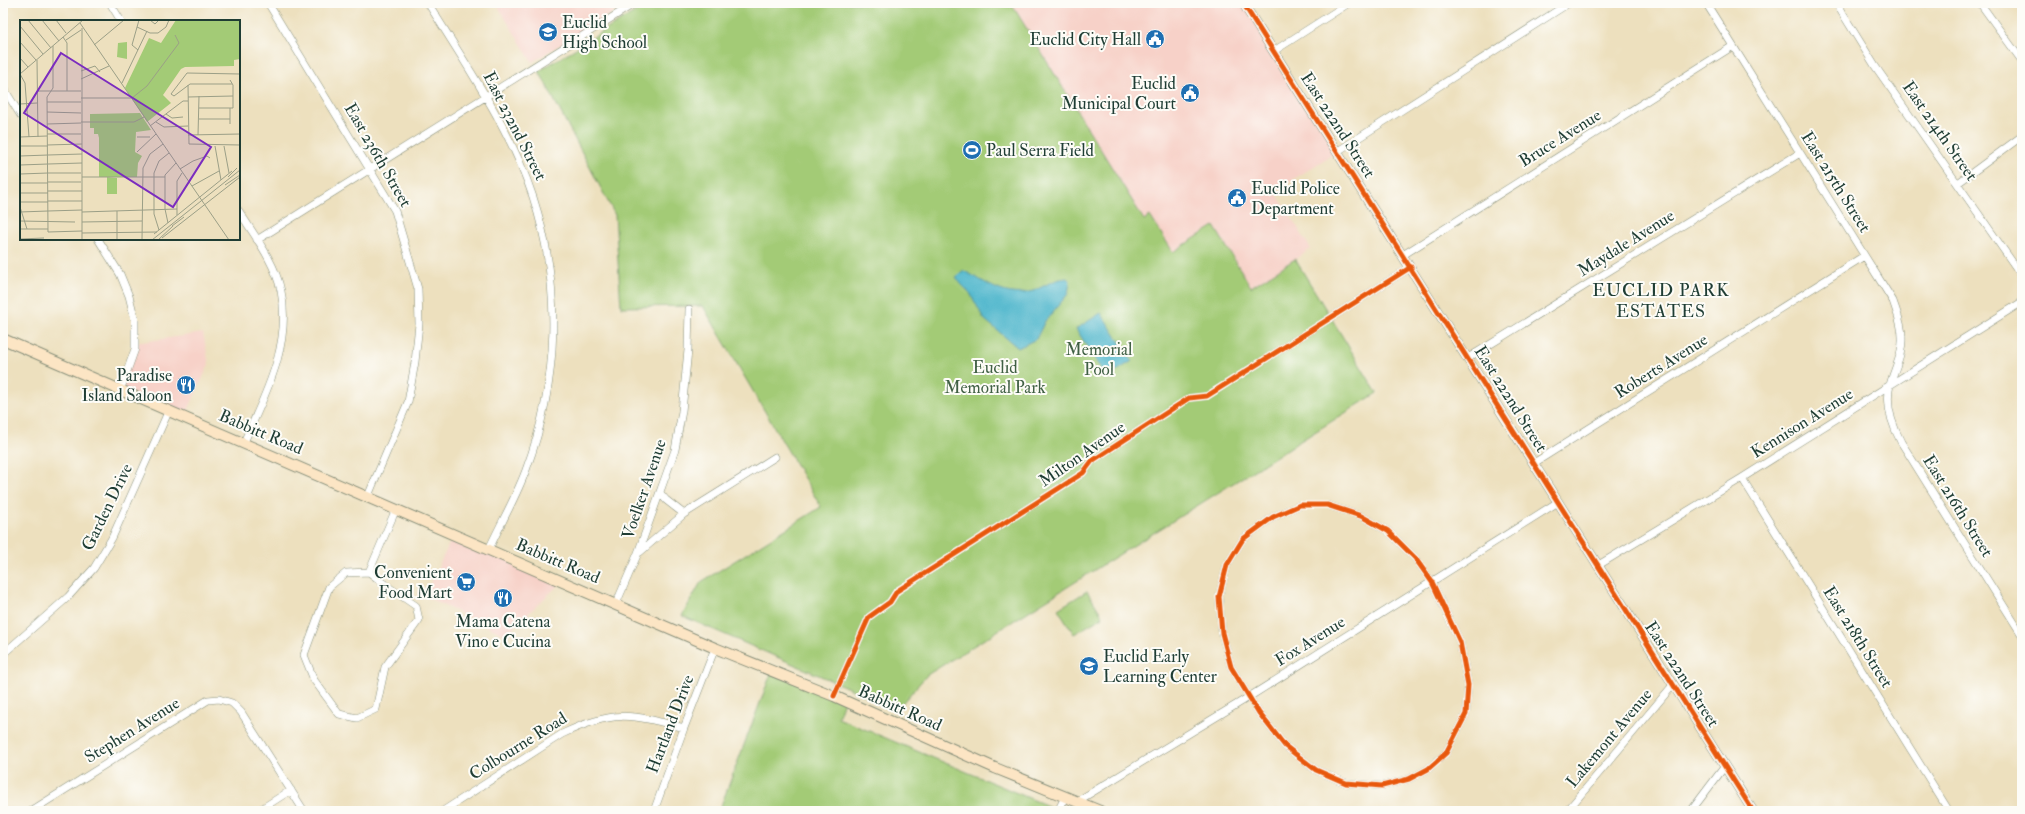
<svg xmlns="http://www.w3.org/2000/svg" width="2025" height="814" font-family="'IM FELL Double Pica',serif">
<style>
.built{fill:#f7d1c8}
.green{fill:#a3cb76;stroke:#618455}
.water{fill:#4eb6cc;stroke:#367a80}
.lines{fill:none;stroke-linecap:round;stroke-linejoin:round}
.minor-casing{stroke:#868e79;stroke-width:8}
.tertiary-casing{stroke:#868e79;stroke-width:10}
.secondary-casing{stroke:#868e79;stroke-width:12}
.minor{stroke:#fff;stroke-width:7}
.tertiary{stroke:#fff;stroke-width:9}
.secondary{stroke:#fce5c4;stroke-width:10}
.cycleway-casing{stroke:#fdfcf7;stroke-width:8}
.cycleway{stroke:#e8590c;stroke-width:5}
.labels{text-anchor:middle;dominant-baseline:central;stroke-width:4;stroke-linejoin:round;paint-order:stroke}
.poi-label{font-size:17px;fill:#1f3d34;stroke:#fdfcf7;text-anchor:start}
.street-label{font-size:17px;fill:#1f3d34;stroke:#fdfcf7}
.park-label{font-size:17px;fill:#406044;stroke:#fdfcf7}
.neighbourhood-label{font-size:18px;letter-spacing:1px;fill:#1f3d34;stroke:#fdfcf7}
.inset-road{fill:none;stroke:#9b9f87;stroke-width:1}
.view{fill:#7b2cbf;fill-opacity:0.15;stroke:#7b2cbf;stroke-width:2}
.inset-edge{fill:none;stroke:#1f3d34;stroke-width:2}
</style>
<rect width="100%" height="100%" fill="#fdfcf7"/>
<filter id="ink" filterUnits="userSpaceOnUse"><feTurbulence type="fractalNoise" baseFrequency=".025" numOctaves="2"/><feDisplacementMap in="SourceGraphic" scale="8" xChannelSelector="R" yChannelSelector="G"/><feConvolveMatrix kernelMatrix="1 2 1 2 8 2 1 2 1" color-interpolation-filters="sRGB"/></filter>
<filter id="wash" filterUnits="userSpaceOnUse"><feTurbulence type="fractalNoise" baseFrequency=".012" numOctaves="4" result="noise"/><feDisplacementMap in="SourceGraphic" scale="16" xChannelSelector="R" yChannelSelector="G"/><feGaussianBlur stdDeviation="0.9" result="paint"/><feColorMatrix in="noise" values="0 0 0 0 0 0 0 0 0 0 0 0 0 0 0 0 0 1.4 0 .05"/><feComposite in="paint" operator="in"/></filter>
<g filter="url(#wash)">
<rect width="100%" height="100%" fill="#ede0be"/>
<!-- built -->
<path class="built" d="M496,3h133l-97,59z
M1010,3h233l95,148 -63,40 36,58 -60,38 -37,-61 -41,26 -23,-36 -6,4z
M203,333l6,31 -24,53 -64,-29 14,-45z
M454,534l109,47 -58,54 -81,-39z"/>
<!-- green -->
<path class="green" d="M649,3h362l133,217 6,-4 23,36 41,-26 37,61 44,-28 82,134 -450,282 -30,34 -215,-93 19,-34 120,-75 -118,-201 -82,1 -6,-92 -76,-144z
M1087,591l16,26 -29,17 -16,-25z
M772,671l72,30 -6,17 222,93h-341z"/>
<!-- water -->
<path class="water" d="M964,271c23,11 41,29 69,20 12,-5 21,-12 34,-13l3,3 -2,13 -23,27 -9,18 -18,9 -34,-29 -14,-26 -9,-9 -5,-7z
M1101,313l31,48 -25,16 -31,-48z"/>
</g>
<g filter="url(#ink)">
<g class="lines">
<defs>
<path id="minor" d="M110,3l11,18
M268,3l127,208 23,78 1,35 -4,38 -7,40 -40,94
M428,3c38,62 82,124 105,194 29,89 26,185 -7,273 -10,27 -25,53 -37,79
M1706,3l187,298c4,12 9,23 9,36 1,18 -8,32 -12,48 -5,20 2,40 11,57l121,193
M1836,3l39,63 147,210
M1980,3l42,58
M1274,51l75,-48
M3,87l18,29
M1338,151l231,-148
M1958,183l64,-47
M239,211c15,24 36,51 42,80 11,54 -16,104 -37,151
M98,239l22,35 9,22 6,24v29l-14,39
M257,240l378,-237
M1403,255l330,-209
M1468,358l332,-205
M1534,463l330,-207
M1742,478l207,333
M660,493l6,7 18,14
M1300,505h27l34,11 27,15 27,27 17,24 28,60 8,43 -2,29 -20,39 -18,16 -19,10 -27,7 -36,-3 -30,-13 -31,-24 -26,-33 -28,-46 -9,-34 -3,-36 8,-32 16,-26 30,-22z
M640,552l44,-38 91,-57
M1597,566l145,-88 280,-176
M369,572l18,14 29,20 3,14 -34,47 -9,42 -19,9 -18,-4 -25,-34 -10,-25 25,-68 17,-14z
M369,572l27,-63
M616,604l22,-51 37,-103 7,-39 6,-61 1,-41
M3,654l65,-57 26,-29 18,-30 57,-128
M834,696l35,-79 21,-15 7,-11 186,-118 9,-12 97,-63 18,-2 204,-129
M1076,802l173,-105 309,-195
M31,811l177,-111 11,-1 13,4 9,9 63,99
M258,811l33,-21
M443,811l119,-77c51,-25 69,-20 122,-6
M654,811l30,-83 31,-80
M1058,811l7,-14
M1567,811l106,-126
M1691,811l34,-45"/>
<path id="tertiary" d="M1243,3l510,808"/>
<path id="secondary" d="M3,339l712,309 119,48 161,72 105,43"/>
</defs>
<!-- minor casing -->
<use href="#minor" class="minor-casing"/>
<!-- tertiary casing -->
<use href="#tertiary" class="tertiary-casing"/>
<!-- secondary casing -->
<use href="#secondary" class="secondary-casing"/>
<!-- minor -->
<use href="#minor" class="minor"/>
<!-- tertiary -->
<use href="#tertiary" class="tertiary"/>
<!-- secondary -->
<use href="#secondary" class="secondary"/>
<defs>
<path id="cycleway" d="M1243,3l510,808
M1300,505h27l34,11 27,15 27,27 17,24 28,60 8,43 -2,29 -20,39 -18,16 -19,10 -27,7 -36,-3 -30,-13 -31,-24 -26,-33 -28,-46 -9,-34 -3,-36 8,-32 16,-26 30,-22z
M834,696l35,-79 21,-15 7,-11 186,-118 9,-12 97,-63 18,-2 204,-129"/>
</defs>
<!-- cycleway casing -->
<use href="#cycleway" class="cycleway-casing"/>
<!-- cycleway -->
<use href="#cycleway" class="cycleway"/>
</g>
</g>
<!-- icons -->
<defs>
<symbol id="school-disc" viewBox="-11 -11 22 22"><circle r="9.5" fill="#1f6fb2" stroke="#fdfcf7"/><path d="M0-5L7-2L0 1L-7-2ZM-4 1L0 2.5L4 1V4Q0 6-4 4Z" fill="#fff"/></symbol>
<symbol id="civic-disc" viewBox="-11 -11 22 22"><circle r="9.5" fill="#1f6fb2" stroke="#fdfcf7"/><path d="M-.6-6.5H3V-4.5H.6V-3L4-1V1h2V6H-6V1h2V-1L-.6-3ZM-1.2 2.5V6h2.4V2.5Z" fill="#fff"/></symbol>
<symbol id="stadium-disc" viewBox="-11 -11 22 22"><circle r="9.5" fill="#1f6fb2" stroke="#fdfcf7"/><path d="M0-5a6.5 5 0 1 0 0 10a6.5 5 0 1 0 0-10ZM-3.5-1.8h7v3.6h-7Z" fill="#fff"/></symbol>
<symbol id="restaurant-disc" viewBox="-11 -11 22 22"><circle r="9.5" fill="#1f6fb2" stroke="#fdfcf7"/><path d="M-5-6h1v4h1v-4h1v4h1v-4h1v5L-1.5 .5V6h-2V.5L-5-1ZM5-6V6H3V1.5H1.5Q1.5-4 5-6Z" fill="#fff"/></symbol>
<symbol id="supermarket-disc" viewBox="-11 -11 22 22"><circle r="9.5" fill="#1f6fb2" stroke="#fdfcf7"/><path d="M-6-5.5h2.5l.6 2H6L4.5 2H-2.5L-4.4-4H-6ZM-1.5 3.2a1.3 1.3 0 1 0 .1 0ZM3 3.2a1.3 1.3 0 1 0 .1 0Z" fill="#fff"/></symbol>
</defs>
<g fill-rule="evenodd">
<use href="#school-disc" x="537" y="21" width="22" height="22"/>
<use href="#civic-disc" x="1144" y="28" width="22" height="22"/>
<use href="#civic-disc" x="1179" y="82" width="22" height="22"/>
<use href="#stadium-disc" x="961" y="139" width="22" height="22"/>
<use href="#civic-disc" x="1226" y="187" width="22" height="22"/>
<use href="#restaurant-disc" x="175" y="374" width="22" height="22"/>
<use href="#supermarket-disc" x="455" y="571" width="22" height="22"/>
<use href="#restaurant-disc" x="492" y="587" width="22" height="22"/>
<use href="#school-disc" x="1078" y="655" width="22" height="22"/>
</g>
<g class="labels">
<!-- poi labels -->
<g class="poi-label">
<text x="562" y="22">Euclid<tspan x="562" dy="20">High School</tspan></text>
<text x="1141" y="39" text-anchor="end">Euclid City Hall</text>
<text x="1176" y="83" text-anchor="end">Euclid<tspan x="1176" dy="20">Municipal Court</tspan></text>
<text x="986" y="150">Paul Serra Field</text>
<text x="1251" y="188">Euclid Police<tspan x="1251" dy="20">Department</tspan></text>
<text x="172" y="375" text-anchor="end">Paradise<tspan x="172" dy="20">Island Saloon</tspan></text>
<text x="452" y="572" text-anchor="end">Convenient<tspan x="452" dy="20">Food Mart</tspan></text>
<text x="503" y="621" text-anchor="middle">Mama Catena<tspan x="503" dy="20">Vino e Cucina</tspan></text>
<text x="1103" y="656">Euclid Early<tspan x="1103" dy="20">Learning Center</tspan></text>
</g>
<!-- street labels -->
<g class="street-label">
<text transform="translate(1338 125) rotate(57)">East 222nd Street</text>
<text transform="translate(515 126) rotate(63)">East 232nd Street</text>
<text transform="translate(1940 131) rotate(55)">East 214th Street</text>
<text transform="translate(1560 138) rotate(-32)">Bruce Avenue</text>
<text transform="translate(378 155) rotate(60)">East 236th Street</text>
<text transform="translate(1836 182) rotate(58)">East 215th Street</text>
<text transform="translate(1626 243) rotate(-32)">Maydale Avenue</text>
<text transform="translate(1661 366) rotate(-32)">Roberts Avenue</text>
<text transform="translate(1511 399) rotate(58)">East 222nd Street</text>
<text transform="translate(1802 423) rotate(-32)">Kennison Avenue</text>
<text transform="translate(261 432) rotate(23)">Babbitt Road</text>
<text transform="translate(1082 454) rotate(-35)">Milton Avenue</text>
<text transform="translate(644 489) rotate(-71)">Voelker Avenue</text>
<text transform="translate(1958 506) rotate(58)">East 216th Street</text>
<text transform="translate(107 507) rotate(-64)">Garden Drive</text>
<text transform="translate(558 561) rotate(23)">Babbitt Road</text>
<text transform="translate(1858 637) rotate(58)">East 218th Street</text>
<text transform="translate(1310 641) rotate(-32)">Fox Avenue</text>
<text transform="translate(1682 674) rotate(57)">East 222nd Street</text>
<text transform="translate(900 708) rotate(24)">Babbitt Road</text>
<text transform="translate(670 724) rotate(-69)">Hartland Drive</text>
<text transform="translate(132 730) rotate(-32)">Stephen Avenue</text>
<text transform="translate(1609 738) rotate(-50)">Lakemont Avenue</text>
<text transform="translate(518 746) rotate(-32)">Colbourne Road</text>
</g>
<!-- park labels -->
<g class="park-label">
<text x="1099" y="349">Memorial<tspan x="1099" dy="20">Pool</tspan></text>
<text x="995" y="367">Euclid<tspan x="995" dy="20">Memorial Park</tspan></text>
</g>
<!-- neighbourhood labels -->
<g class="neighbourhood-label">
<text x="1661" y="290">EUCLID PARK<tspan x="1661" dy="21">ESTATES</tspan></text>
</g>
</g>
<!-- overview -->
<g transform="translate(20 20)">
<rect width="220" height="220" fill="#ede0be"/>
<path d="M156,0h64v39l-6,1v6l-49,1 -4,2 -18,26 8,8 -24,19 -22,-34 24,-50 12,5zM107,22v17l-10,-2 1,-14zM120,93l11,17 -15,2 -1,20 7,4 -4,7 -1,14h-38v-39l-1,-4h-4v-6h-4v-14zM87,157l10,1v16h-10z" fill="#a3cb76"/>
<path class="inset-road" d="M8,0l23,28M22,0l17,21M36,0l10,13M130,0l5,4 4,-4M60,3l149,217M0,6l23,28M117,7l13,6h8l8,-6 3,-7M43,17l4,6v48M46,20l15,-10M0,22l16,18M74,25l30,-25M33,26v42l-6,9 1,135 34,-1M118,30l-6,-5 7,-25M0,38l8,9M17,40l1,77M61,51l14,-5 5,6M0,54l5,9 4,54M0,54l63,-54M61,59l28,-13M102,63l25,-52M212,64h-42l-16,12 -3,-2 16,-21 53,1M168,65l1,59 51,1M17,71h44M168,77l45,-1M61,78h50M112,78l15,-12 32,-43 -4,-8M27,82h34M0,84l17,-1M179,88h34v-23l-3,-5M27,92l34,1M146,94l6,4 11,-1M179,99h31M61,102h53l10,-5M136,102l8,5 24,-1M27,104l34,-1M210,104v-16M130,106l33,-25h5M27,114h34M168,115l52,-1M178,115l1,-39M0,117l27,-1M117,117h13M27,125l35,-1M0,126h28M195,126l6,34M204,126l5,27M117,132l19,-18M28,135l34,-1M0,136l28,-1M28,144l34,-1M0,145l28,-1M160,149l13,-8 14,-5 3,2M28,153h33M0,154l28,-1M62,157h83M208,157l9,-9M28,162h33M0,163h28M205,165l15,-10M172,166l27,-15M28,171h34M0,173h28M28,181h34M0,182h28M0,187l7,22M28,191l34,-1M97,191v29M0,192l28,-1M62,192l95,-3M157,195v-34l5,-8M0,201l55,1M62,202l60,-1M148,203l-3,-14v-34l11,-12M152,206l12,-9M0,209h28M139,210l-5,-16v-41l5,-12 10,-8M62,213l75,-1M134,214l78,-63M142,218l78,-61M0,219l24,-1M62,220v-212M122,220l1,-72 7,-14 13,-10M132,220l88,-70M138,220l15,-14"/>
<path class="view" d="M41,33l150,94 -38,60 -149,-94z"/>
<rect width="220" height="220" class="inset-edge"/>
</g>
<!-- margin -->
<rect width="2025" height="814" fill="none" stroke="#fdfcf7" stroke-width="16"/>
</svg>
